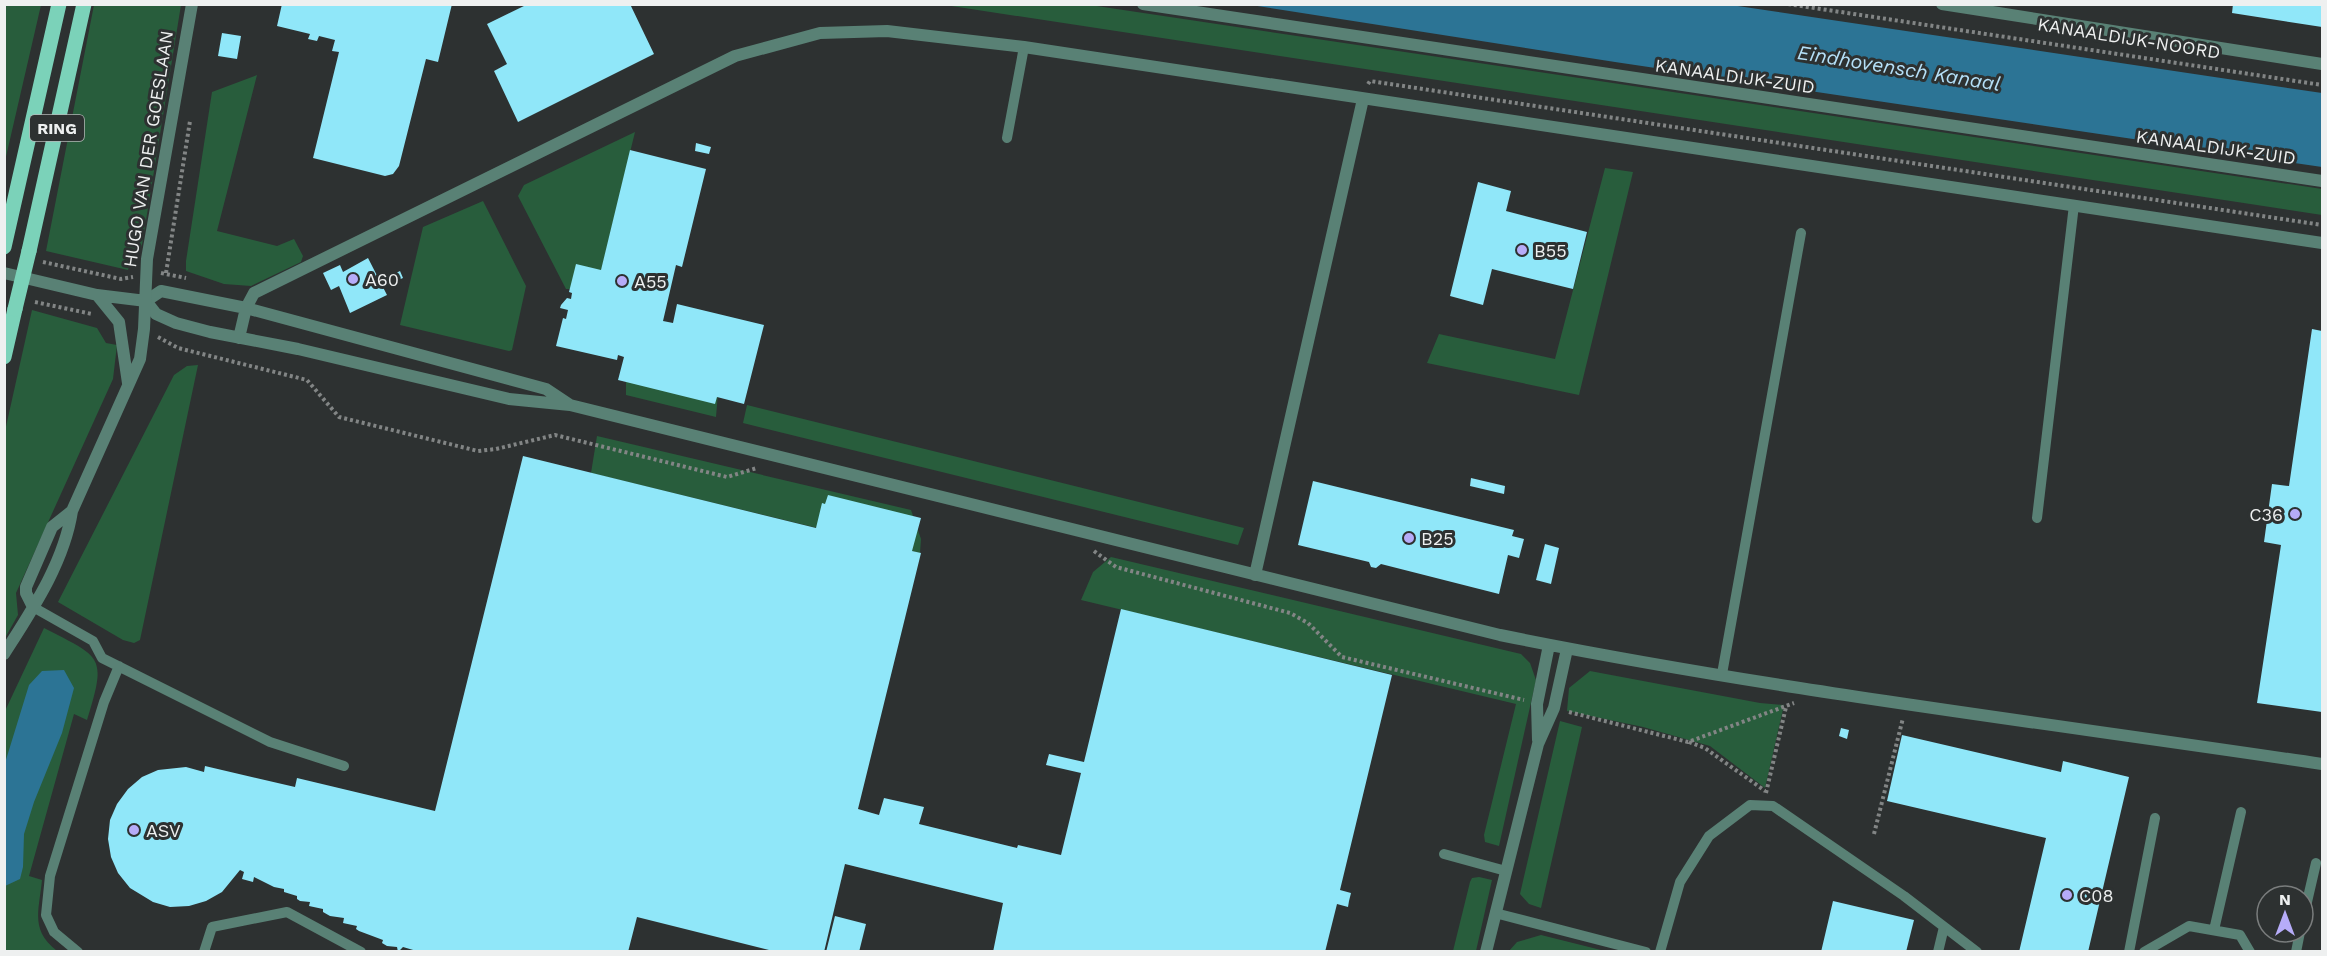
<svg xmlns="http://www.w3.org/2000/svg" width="2327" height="956" font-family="'Work Sans',sans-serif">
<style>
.green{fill:#285d3c}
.water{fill:#2c7495}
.building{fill:#90e7f9}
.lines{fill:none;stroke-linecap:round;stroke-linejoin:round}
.path{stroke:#828585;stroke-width:4;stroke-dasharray:3 3;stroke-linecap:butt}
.service{stroke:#598175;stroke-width:10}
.minor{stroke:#598175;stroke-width:12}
.tertiary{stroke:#598175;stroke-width:12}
.primary{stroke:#7bd2b9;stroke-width:15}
.primary-bridge{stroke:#7bd2b9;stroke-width:15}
.poi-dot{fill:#b6acf8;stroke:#2d3131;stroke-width:2}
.labels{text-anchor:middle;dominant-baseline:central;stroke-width:6;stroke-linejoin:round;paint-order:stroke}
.shield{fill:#2d3131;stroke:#b4b7b7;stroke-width:1.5}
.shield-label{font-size:16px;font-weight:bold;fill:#eef0f0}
.street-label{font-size:18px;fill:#eef0f0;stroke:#2d3131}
.poi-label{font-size:18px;fill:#eef0f0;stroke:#2d3131;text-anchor:start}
.water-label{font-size:20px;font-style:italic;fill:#b5e0f8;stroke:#2d3131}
</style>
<rect width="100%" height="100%" fill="#2d3131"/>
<!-- green -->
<path class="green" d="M5,4l36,1 -36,156 -1,-156z
M94,5h87l-40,246h-7l-6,19 -82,-19z
M945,5h145l1232,184v26z
M257,75l-40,156 60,15 17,-7 9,17 -2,6 -50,24 -27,-2 -38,-13v-10l26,-169z
M635,132l-34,139 -29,18h-6l-48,-93 6,-11z
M1605,168l28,4 -54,223 -152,-32 12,-29 116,25z
M483,201l43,85 -14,64 -3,1 -109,-26 23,-98z
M32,310l65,18 9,15 11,2 -4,34 -97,214 2,22 -13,23v-207z
M198,365l-58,275 -6,3 -11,-3 -65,-38 116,-227 13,-9z
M626,376l92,17 -2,24 -90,-22z
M747,405l497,123 -6,17 -495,-122z
M597,436l314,74 10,29 -1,14 -329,-80z
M1111,557l410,97 9,9 6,17 -37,166 -14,-4 -1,-7 32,-131 -435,-104 12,-28z
M44,628c58,30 63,27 43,92l-13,-6 -45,162 13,4c-3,31 -12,50 15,71l-52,1v-241z
M1590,671l170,32 24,2 -19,83 -55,-42 -67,-19 -76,-16 2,-23z
M1560,721l22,6 -41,181 -12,-4 -9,-10z
M1479,877l13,3 -16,71h-23l17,-69 2,-4z
M1541,935l64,16h-96l8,-9z"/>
<!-- water -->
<path class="water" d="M1251,5h480l591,88v74l-707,-105z
M64,670l10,18 -12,45 -28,69 -10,32 -1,33 -3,12 -15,7v-123l24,-78 13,-14z"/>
<!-- building -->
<path class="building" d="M282,4h170l-14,58 -12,-3 -27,107 -6,8 -8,2 -72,-18 26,-106 -7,-1 3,-11 -16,-4 -2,5 -9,-2 2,-5 -33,-8z
M528,4h102l24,50 -136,68 -24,-51 13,-7 -20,-40z
M2233,4h89v23l-90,-14z
M222,33l19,3 -4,23 -19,-3z
M696,143l15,4 -2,7 -14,-3z
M630,150l76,19 -24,98 -6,-2 -13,56 10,2 4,-19 87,21 -20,79 -27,-7 -2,7 -97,-24 6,-23 -6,-2 -1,5 -61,-14 7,-28 3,1 2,-9 -8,-2 1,-3 6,-7 4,1 1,-6 -3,-1 7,-28 25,6z
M1478,182l33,9 -5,20 81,21 -14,57 -81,-20 -9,36 -33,-9z
M368,258l19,37 -37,18 -11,-27 -8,4 -8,-17 17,-8 3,7z
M400,271l3,7 -7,3 -4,-6z
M2312,329l10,2v381l-65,-9 24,-158 -17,-3 8,-58 17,2z
M523,456l293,72 6,-25 3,1 3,-9 93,23 -9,33 9,2 -63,256 21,6 5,-17 40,9 -5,17 98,24 1,-3 43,10 20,-82 -35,-8 3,-11 35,8 37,-153 271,66 -52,215 11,3 -2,8 -1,6 -11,-3 -12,48h-332l10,-49 -158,-39 -21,88h-47l-140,-35 -9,35h-208l-17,-5 -5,5 -1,-5 -10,-1 -5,-3 1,-3 -24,-9 -3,-2 1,-3 -14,-3 1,-5 -14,-2 -7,-4v-3l-14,-3 1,-4 -10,-1 -3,-2v-3l-13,-4v-3l-10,-2 -20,-10 -1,5 -11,-3 2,-7 -4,-2 -18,22 -16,9 -17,5 -19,1 -17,-5 -23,-14 -12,-15 -7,-16 -3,-18 2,-19 7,-16 11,-15 14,-12 16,-7 28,-3 18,5 1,-6 90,21 2,-9 138,33z
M1471,478l34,8 -1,8 -34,-8z
M1313,481l201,49 -2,6 12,3 -5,19 -11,-3 -9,39 -118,-30 -5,4 -5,-1 -2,-5 -71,-17z
M1545,544l14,4 -8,36 -15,-4z
M1841,728l8,2 -2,9 -8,-3z
M1902,735l159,37 2,-11 66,16 -41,175h-69l27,-114 -159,-37z
M1833,901l81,19 -8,32h-85z
M835,916l31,8 -7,28h-33z"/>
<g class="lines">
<!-- path -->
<path class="path" d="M1788,4l534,81
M1368,84l2,-3 952,144
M43,262l78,17 12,-2
M161,273l25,5
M166,273l24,-152
M35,302l57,12
M158,337l20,11 129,32 32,37 139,34 18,-2 59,-14 172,42 30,-9
M1094,551l22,16 174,46 18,10 34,34 182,43
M1569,712l119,30 106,-39
M1689,742l16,6 60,43
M1766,793l20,-86
M1874,834l29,-116"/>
<!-- service -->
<path class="service" d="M1007,138l17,-91
M2037,518l37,-313
M33,607l60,34 9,17 168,84 74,24
M1722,674l79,-441
M1444,854l62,17
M1495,913l151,39
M2303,919l13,-56
M2214,930l27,-118
M78,952l-24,-20 -8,-17 4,-39 54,-174 15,-36
M204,952l8,-25 75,-15 74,40
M1660,952l20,-70 29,-46 41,-31 23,1 131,90 73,56
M1938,952l6,-25
M2129,952l26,-134
M2144,952l45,-26 51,9 10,17
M2296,952l4,-20"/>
<!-- minor -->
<path class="minor" d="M1143,4l1179,177
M1942,4l380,60
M239,338l7,-30 8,-15 481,-237 85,-23 67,-2 137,16 1298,196
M570,405l-24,-16 -300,-81 -85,-17 -15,10 10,13 20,9 34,9 88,17 211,50 61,6 930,230c272,55 548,88 822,129
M1255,575l108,-476
M1538,740l-1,-36 12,-59
M1486,952l52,-208 16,-36 13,-59"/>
<!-- tertiary -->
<path class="tertiary" d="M4,273l93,22 49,6
M97,295l22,27 9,61
M33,607l-7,-14v-6l26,-60 20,-16
M4,654c28,-44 60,-91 68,-143l68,-152 4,-30 3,-70 45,-255"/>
<!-- primary -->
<path class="primary" d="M4,247l55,-243
M29,251l55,-247
M4,357l11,-48"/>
<!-- primary-bridge -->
<path class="primary-bridge" d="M15,309l14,-58"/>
</g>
<!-- markers -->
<g class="poi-dot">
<circle cx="1522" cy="250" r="6"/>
<circle cx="353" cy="279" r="6"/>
<circle cx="622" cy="281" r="6"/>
<circle cx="2295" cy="514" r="6"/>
<circle cx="1409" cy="538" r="6"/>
<circle cx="134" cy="830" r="6"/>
<circle cx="2067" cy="895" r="6"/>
</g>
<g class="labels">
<!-- shield labels -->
<rect class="shield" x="30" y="115" width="54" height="26" rx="4.5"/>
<g class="shield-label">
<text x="57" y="128">RING</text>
</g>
<!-- street labels -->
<g class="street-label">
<text transform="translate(2129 38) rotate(9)">KANAALDIJK-NOORD</text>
<text transform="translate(1735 76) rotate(8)">KANAALDIJK-ZUID</text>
<text transform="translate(2216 147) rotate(8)">KANAALDIJK-ZUID</text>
<text transform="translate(148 149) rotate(-81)">HUGO VAN DER GOESLAAN</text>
</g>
<!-- poi labels -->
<g class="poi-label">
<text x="1534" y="250">B55</text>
<text x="365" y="279">A60</text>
<text x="634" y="281">A55</text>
<text x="2283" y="514" text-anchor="end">C36</text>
<text x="1421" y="538">B25</text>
<text x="146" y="830">ASV</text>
<text x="2079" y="895">C08</text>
</g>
<!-- water labels -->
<g class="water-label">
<text transform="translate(1899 68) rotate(9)">Eindhovensch Kanaal</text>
</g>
</g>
<!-- border -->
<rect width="2327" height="956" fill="none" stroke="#eef0f0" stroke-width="12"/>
<!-- north arrow -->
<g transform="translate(2285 914)"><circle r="28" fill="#2d3131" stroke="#7a7d7d" stroke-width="1.5"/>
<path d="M0-4.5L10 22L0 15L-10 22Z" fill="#b6acf8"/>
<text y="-9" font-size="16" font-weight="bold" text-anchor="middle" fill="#eef0f0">N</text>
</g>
</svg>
